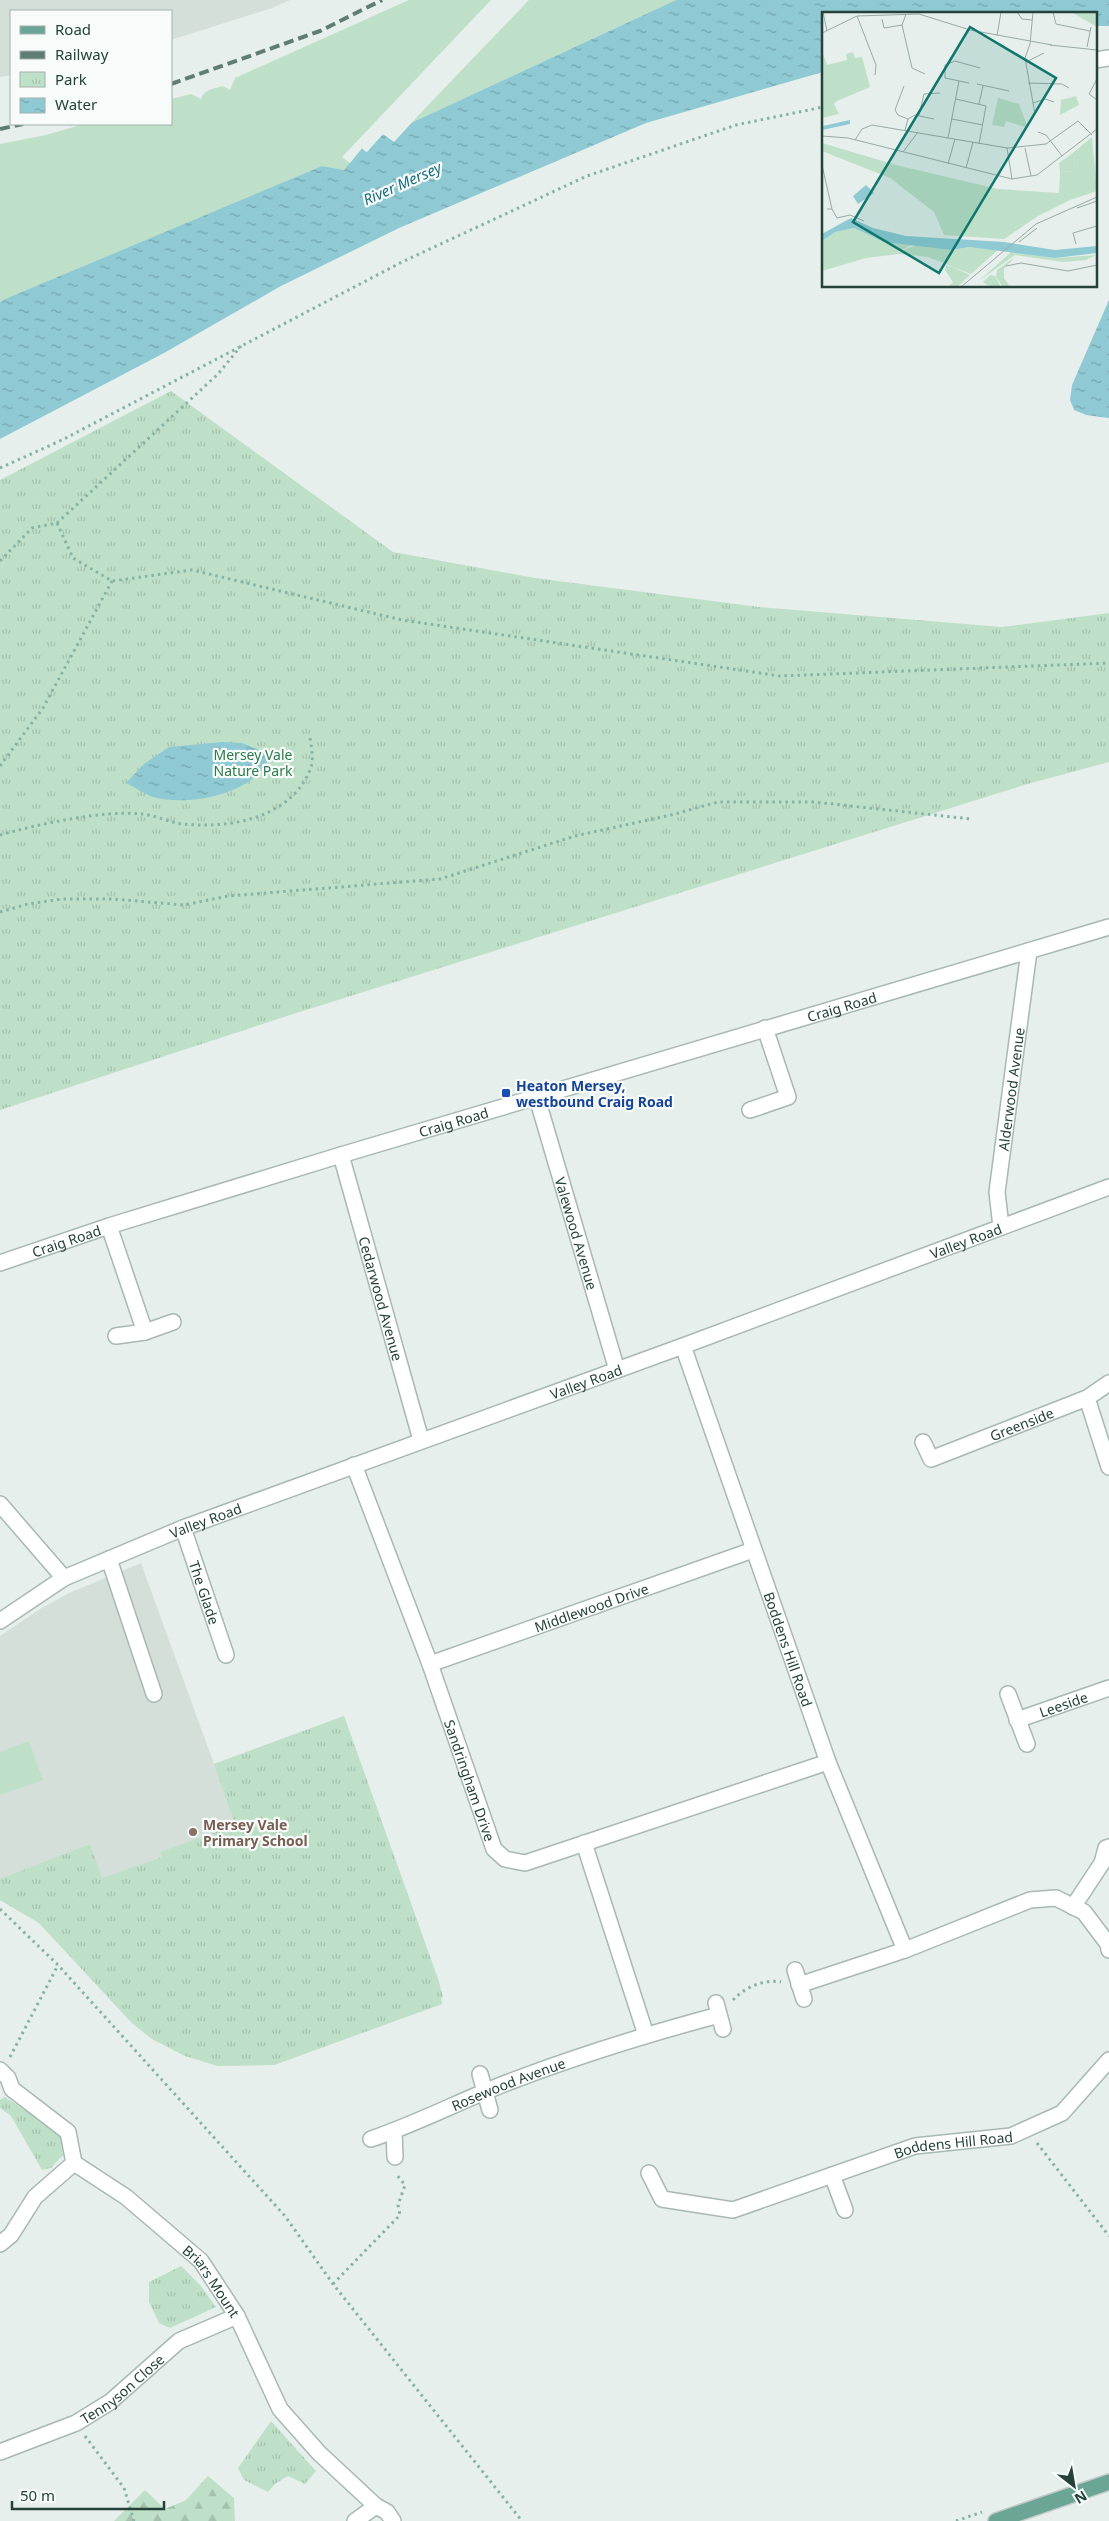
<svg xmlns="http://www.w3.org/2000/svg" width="1109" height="2521" font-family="'Noto Sans',sans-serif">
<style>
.built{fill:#d4dfda}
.grass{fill:#bfe0c8}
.forest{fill:url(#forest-firs)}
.park{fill:url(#park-tufts)}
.water{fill:url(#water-ripples)}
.pier{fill:#e6efeb}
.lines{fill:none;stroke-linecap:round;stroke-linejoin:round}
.minor-casing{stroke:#a8b8b2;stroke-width:18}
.major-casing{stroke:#c2cac8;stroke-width:18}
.path{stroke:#86b3a5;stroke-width:3;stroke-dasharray:2.5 4;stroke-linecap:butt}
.minor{stroke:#fff;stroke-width:15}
.major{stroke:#6aa596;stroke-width:15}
.rail{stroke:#5f7d75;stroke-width:4;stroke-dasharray:10 5;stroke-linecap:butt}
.transit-dot{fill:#1a4fb4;stroke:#f7fbf9;stroke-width:2}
.education-dot{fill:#8d6e63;stroke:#f7fbf9;stroke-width:2}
.labels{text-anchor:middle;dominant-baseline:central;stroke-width:4.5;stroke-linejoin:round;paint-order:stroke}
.park-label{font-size:14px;fill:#2d7a4b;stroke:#f7fbf9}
.street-label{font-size:14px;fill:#24423a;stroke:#f7fbf9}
.transit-label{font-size:14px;font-weight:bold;fill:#164399;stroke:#f7fbf9;text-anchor:start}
.education-label{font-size:14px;font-weight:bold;fill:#785e54;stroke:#f7fbf9;text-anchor:start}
.water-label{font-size:15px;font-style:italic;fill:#1c6f80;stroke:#f7fbf9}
.inset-road{fill:none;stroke:#98aaa4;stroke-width:1}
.view{fill:#0f766e;fill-opacity:0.15;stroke:#0f766e;stroke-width:2.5}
.inset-edge{fill:none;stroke:#24423a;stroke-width:2.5}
</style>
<defs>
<pattern id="forest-firs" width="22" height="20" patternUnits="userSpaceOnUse" patternTransform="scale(1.25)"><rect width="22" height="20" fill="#bfe0c8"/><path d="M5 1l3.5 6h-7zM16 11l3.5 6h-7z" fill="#a4c1ad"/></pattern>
<pattern id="park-tufts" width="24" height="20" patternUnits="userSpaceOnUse" patternTransform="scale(1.25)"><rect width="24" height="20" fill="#bfe0c8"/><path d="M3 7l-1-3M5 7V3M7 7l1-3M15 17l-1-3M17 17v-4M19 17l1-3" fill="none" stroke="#a4c1ad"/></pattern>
<pattern id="water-ripples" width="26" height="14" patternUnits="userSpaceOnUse" patternTransform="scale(1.25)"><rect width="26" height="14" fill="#8ec9d4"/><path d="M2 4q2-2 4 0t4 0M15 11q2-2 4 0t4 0" fill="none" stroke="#74a5ad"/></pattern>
</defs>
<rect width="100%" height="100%" fill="#e6efeb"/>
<!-- built -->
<path class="built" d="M0,0h290l-18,8 -101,32v-29h-160v64l-11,2z
M141,1563l73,201 130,-48 94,263 5,18 -2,1 1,6 -168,61 -56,1 -33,-10 -33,-17 -20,-16 -93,-100 -39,-23v-264l40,-27 29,-16z"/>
<!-- grass -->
<path class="grass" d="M409,0h82l-149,157 8,6 -6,7 -22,-4 -322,136v-158l46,-9 38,-11h87v-25l20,-5 10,5c3,-10 12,-10 22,-13l7,4 5,-12z
M529,0h147l-265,123z
M29,1741l14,39 -43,15v-43z"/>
<!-- forest -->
<path class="forest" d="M208,2476l26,22 1,23h-121l31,-31 20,19 21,-9z"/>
<!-- park -->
<path class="park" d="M171,391l222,161 142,26 224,29 243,20 107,-14v149l-85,23 -734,230 -290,95v-630z
M344,1716l94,263 5,18 -2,1 1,6 -168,61 -56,1 -33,-10 -33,-17 -20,-16 -93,-100 -39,-23v-21l90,-35 12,34 60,-21 -2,-5 75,-27 -21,-61z
M5,2097l55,36 3,22 -12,13 -9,2 -31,-54 -11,-8v-8z
M181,2266l19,19 16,22 -46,21 -11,-5 -10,-21v-20z
M271,2421l45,50 -11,13 -17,-8 -13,8 -7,8 -24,-12 -6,-12z"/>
<!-- water -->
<path class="water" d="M676,0h433v26h-14v-12h-272v58l-177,51 -247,105 -118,58 -117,67 -164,86v-137l3,-2 319,-134 22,4 18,-22 5,4 16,-18 11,7 17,-18z
M1109,300v118l-23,-3 -12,-5 -4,-10 2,-15z
M222,742l20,1 29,12c-3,5 -6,12 -10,16 -22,25 -76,35 -108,26 -9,-3 -18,-10 -27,-14l18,-19 25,-17z"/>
<!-- pier -->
<path class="pier" d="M416,118l-22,24 -11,-8 -17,18 -4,-4 -12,15 -2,-2 12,-15 6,3 16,-17 11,6 17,-17z"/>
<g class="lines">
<defs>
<g id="minor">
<path d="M1095,60l14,-2"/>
<path id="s1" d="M537,1098l80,272"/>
<path d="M750,1110l38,-13 -23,-69"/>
<path id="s2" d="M341,1155l80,285"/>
<path d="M109,1226l36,106"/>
<path id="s3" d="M1001,1227l-4,-35 32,-241"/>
<path id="s4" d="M0,1263l109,-37 232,-71 768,-228"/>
<path d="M116,1336l29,-4 28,-10"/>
<path id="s5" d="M683,1346l145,416 77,188"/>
<path d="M1087,1398l22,69"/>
<path id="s6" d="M923,1442l8,17 156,-61 22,-15"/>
<path id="s7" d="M354,1465l76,199 64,185 11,10 20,4 303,-101"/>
<path d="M0,1504l64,74"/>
<path id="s8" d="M183,1528l43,127"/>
<path d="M109,1559l45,135"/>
<path id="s9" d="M0,1621l64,-43 119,-50 500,-182 426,-159"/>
<path id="s10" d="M430,1664l323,-114"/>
<path d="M1008,1694l19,50"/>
<path id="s11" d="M1017,1720l92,-32"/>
<path d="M584,1843l62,192"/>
<path d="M1073,1907l29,-44 4,-15 3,-1"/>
<path d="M795,1970l9,29"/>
<path d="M799,1985l106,-35 125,-50 26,-2 28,14 24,32 1,6"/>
<path d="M716,2003l7,26"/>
<path id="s12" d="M0,2070l8,8 4,11 56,43 6,31 52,34 75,64 36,55 43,93 39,44 57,53 11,6 6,9"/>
<path d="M480,2074l10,36"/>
<path d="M394,2131l1,26"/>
<path id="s13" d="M371,2139c47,-16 91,-39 138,-57 68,-26 139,-48 210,-67"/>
<path id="s14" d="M649,2173l13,26 71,11 182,-64 96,-10 51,-23 47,-53"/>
<path d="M832,2175l13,35"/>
<path d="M0,2244l11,-9 24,-38 39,-34"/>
<path id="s15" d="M0,2452l76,-29 34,-21 69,-61 58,-25"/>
<path d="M355,2521l21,-15"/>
</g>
<path id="major" d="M996,2521l113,-39"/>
</defs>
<!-- minor casing -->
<use href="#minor" class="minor-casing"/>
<!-- major casing -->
<use href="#major" class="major-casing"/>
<!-- path -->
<path class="path" d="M0,468l62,-28 340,-178 185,-86 149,-51 87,-18
M57,523l16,35 39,23 80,-11 210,50 378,56 329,-13
M0,561l32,-33 25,-5 161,-149 23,-28
M0,766l43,-58 69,-127
M0,835c39,-11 102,-25 142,-21 14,1 27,9 41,10 47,5 110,-6 128,-57 3,-8 0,-21 -1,-30
M0,912l28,-8 34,-5h51l71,6 44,-9 212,-17 135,-43 96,-21 47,-13h96l157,17
M0,1909l58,56 227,251 48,68 189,237
M733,2000c12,-13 31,-21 48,-18
M10,2057l48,-92
M1037,2143l72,93
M333,2284l67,-69 -2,-10 7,-20 -8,-10
M85,2436l39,52 10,33
M956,2521l26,-9"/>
<!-- minor -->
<use href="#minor" class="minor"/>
<!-- major -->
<use href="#major" class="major"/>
<!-- rail -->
<path class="rail" d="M171,84l149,-53 62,-31
M0,129l23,-5"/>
</g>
<!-- markers -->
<rect class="transit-dot" x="501" y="1088" width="10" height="10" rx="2.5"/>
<circle class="education-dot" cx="193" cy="1832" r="5"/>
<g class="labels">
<!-- park labels -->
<g class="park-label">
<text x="253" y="754">Mersey Vale<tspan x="253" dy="16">Nature Park</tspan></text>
</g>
<!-- street labels -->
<g class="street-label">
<text stroke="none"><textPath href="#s4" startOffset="880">Craig Road</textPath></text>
<text stroke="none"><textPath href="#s3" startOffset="139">Alderwood Avenue</textPath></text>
<text stroke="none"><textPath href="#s4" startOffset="475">Craig Road</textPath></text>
<text stroke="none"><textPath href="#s1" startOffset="141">Valewood Avenue</textPath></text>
<text stroke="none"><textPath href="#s9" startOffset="1040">Valley Road</textPath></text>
<text stroke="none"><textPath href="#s4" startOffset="70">Craig Road</textPath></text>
<text stroke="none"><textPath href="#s2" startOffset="149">Cedarwood Avenue</textPath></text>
<text stroke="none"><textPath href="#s9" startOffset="635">Valley Road</textPath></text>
<text stroke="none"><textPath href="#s6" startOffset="116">Greenside</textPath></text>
<text stroke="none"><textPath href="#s9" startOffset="230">Valley Road</textPath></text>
<text stroke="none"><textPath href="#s8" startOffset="68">The Glade</textPath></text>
<text stroke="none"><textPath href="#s10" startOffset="171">Middlewood Drive</textPath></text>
<text stroke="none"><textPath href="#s5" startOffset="321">Boddens Hill Road</textPath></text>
<text stroke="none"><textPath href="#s11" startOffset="49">Leeside</textPath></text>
<text stroke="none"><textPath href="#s7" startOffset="336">Sandringham Drive</textPath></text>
<text stroke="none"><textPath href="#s13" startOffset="148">Rosewood Avenue</textPath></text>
<text stroke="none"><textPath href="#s14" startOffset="332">Boddens Hill Road</textPath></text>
<text stroke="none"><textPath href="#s12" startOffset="308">Briars Mount</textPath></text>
<text stroke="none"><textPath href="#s15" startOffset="139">Tennyson Close</textPath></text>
</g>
<!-- transit labels -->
<g class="transit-label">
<text x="516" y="1085">Heaton Mersey,<tspan x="516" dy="16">westbound Craig Road</tspan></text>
</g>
<!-- education labels -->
<g class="education-label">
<text x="203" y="1824">Mersey Vale<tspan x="203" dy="16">Primary School</tspan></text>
</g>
<!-- water labels -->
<g class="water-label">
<text transform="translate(402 183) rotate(-24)">River Mersey</text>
</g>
</g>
<!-- overview -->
<g transform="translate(822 12)">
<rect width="275" height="275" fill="#e6efeb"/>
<path d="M32,216l30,14 28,3 -15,7 23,-8 32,6 17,-3 29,3 -27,24 -43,-17 -29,-3 -33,4 -44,13v-30l13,-9zM193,245l-11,12v9l6,9h-7l-7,-10 1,-7zM168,263l5,1 6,11h-11l-7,-5z" fill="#bfe0c8"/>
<path d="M254,84l3,9 -19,10 1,-15zM189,240l44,6 41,-3 -10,5 -22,2 -49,-7 -35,25zM124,253l7,2 17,8 -13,12h-9l5,-5 -8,-12z" fill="#bfe0c8"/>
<path d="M247,0h28v15l-24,-14zM0,39l5,14 20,-5 -1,-6 7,-2 2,6 7,-1 8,30 -33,14 -3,3 5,10 -17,4zM176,86l21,6 9,24 -22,-7 -2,6 -12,-2zM270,125l5,54 -27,9 -32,16 -34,23 -60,-4 -10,-23 -44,-34 -68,-27v-8l74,22 102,24 61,4 1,-21 15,-1 -1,-19z" fill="#bfe0c8"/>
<path d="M252,140l1,19 -15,1 -1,-9z" fill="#bfe0c8"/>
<path d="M28,108v4l-28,6 1,-4zM44,173l8,8 -16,11 -5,-8zM29,206l22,10 33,8 98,6 51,8 42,-4v7l-42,5 -86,-11 -17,3 -68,-8 -30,-14 -19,4 -13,9v-7z" fill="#8ec9d4"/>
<path class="inset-road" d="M1,0l4,19M195,0l5,7 10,1M231,0l3,12 34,7M35,4l19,49 -1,10M60,7l2,9 18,-3 4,-11M80,13l10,43 13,6M0,21l35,-17 62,-2 51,16 82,15M175,24l4,-24M208,32l-5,14 10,56M208,32l3,-32M228,33l47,5M265,35l4,-20M204,50l18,-9M275,67l-8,15 8,6M147,71l-24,-5v-13l10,-4 25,7M206,71l34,1 7,4M155,72l32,7M82,74l-9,24 3,5 10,4M134,87l30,7 -7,38M211,91l12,-4 9,3M157,92l4,-18M97,103l5,-21 16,-1M130,107l31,6M83,118l3,-11 7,-4 19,4M216,120l8,3 16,21M0,124l26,2 164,41 25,-4 60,-46M126,126l11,-57M33,128l7,-11 10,-4 135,23 39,-4 32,-23 14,14M185,136l5,31M203,136l6,28M81,140l15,-20M126,152l7,-25M0,153l10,44h-5M144,156l7,-26M255,196l20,-7M10,197l5,9 13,-3 14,6M197,230l18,-14M254,232l-3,-11 24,-7M184,254l15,-3 47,8 29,-6M139,275l75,-63 61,-27"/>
<path class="view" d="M148,15l86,51 -117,195 -86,-51z"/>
<rect width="275" height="275" class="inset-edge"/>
</g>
<!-- legend -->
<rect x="10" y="10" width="162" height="115" fill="#f7fbf9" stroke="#a3b1ad"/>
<rect x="20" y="26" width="25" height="8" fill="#6aa596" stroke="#a3b1ad"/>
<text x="55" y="35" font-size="15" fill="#24423a">Road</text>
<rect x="20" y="51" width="25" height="8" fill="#5f7d75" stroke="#a3b1ad"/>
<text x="55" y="60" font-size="15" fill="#24423a">Railway</text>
<rect x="20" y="72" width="25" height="15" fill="url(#park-tufts)" stroke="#a3b1ad"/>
<text x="55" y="85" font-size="15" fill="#24423a">Park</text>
<rect x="20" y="98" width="25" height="15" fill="url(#water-ripples)" stroke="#a3b1ad"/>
<text x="55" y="110" font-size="15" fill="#24423a">Water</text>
<!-- north arrow -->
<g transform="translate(1074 2486) rotate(149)" stroke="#f7fbf9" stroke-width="4" paint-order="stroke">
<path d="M0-4L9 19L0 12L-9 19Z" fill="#24423a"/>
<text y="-8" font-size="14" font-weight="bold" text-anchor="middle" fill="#24423a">N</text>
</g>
<!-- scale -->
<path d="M12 2501v8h152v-8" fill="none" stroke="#24423a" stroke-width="2.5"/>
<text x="20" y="2501" font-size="15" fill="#24423a" stroke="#f7fbf9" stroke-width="4" paint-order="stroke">50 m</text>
</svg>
